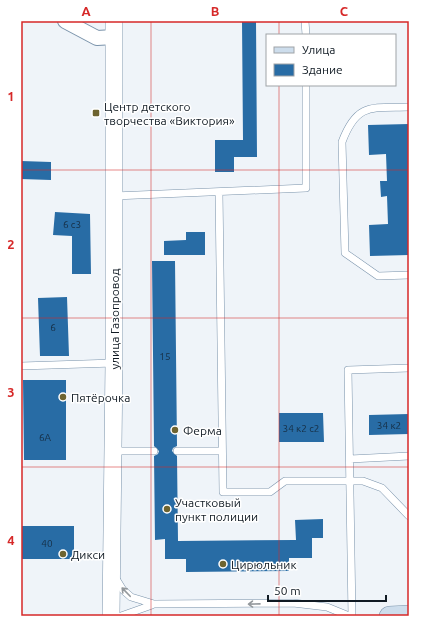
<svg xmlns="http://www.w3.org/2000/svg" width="430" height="637" font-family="Ubuntu,sans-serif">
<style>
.building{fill:#286ca5}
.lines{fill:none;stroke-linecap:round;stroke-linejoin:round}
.service-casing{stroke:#7a93ab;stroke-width:8}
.minor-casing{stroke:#7a93ab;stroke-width:16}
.tertiary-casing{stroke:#7a93ab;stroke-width:18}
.secondary-casing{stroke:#7a93ab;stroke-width:20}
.service{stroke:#fff;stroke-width:7}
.minor{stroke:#fff;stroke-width:14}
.tertiary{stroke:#fff;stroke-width:17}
.secondary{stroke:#cdddec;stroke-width:19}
.oneway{stroke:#93989c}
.grid{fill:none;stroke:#d62828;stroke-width:1;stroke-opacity:0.55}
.poi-dot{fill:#6e6430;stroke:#fff;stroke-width:1.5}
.labels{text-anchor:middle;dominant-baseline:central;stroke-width:3;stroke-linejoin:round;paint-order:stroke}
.number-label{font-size:10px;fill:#162e44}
.poi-label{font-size:12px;fill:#101a23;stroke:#fff;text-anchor:start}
.street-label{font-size:12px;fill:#101a23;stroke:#fff}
.neatline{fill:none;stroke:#d62828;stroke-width:1.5}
.grid-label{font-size:13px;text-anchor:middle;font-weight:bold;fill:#d62828}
</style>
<rect width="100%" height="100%" fill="#eff4f9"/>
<!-- building -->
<path class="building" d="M242,21h14l1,136h-23v15h-19v-32h28z
M409,124v131l-39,1 -1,-31 19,-1 -1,-28 -6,1 -1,-16h7l-1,-27 -17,1 -1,-30z
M21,161l30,1v18l-30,-1z
M55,212l35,2 1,60h-19v-38l-19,-1z
M186,232h19v23h-41v-14l22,-1z
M152,261h23l2,185 -4,2 -1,3 5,5 1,85 118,-1 -1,-20 28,-1v19h-11v20h-23v13l-103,1v-13h-21v-20l-10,1 -1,-84 4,-2 1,-3 -5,-5z
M67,297l2,59h-29l-2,-58z
M23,380h43v80h-42z
M279,413h44l1,29h-45z
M409,414v20l-40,1v-20z
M21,526h53v33h-53z"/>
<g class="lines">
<defs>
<path id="service" d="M305,21l1,14
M409,107c-37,1 -52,-5 -67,35l3,111 33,23 31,-1
M219,192l4,300h47l15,-11h78l19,7 27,28
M114,196l192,-8v-103
M21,366l93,-3
M113,451h41
M177,451h45
M350,459l59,-3
M115,577l8,13 8,7 23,7 139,-1 34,4 22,9
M121,616l31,-11
M352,616l-4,-246 61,-2"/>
<path id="minor" d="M65,21l32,17 17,-1"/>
<path id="tertiary" d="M111,616l3,-253v-342"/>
<path id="secondary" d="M389,616l20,-1"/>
</defs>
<!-- service casing -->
<use href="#service" class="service-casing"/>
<!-- minor casing -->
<use href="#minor" class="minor-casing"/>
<!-- tertiary casing -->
<use href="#tertiary" class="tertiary-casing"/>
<!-- secondary casing -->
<use href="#secondary" class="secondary-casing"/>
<!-- service -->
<use href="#service" class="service"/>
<!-- minor -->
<use href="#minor" class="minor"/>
<!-- tertiary -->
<use href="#tertiary" class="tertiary"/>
<!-- secondary -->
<use href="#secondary" class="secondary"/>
</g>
<!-- one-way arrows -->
<defs><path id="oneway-shaft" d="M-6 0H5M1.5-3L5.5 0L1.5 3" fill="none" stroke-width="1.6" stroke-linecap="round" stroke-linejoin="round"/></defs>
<g class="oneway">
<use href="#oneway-shaft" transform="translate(126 592) rotate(-134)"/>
<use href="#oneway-shaft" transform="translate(254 604) rotate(179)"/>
</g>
<!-- grid -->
<path class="grid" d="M151,21v595M279,21v14M279,85v531M21,170h388M21,318h388M21,467h388"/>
<!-- markers -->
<g class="poi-dot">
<rect x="92" y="109" width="8" height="8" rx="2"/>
<circle cx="63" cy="397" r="4"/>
<circle cx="175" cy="430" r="4"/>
<circle cx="167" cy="509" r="4"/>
<circle cx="63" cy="554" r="4"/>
<circle cx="223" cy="564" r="4"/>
</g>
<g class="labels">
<!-- number labels -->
<g class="number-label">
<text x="72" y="224">6 с3</text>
<text x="53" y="327">6</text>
<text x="165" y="356">15</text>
<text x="389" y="425">34 к2</text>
<text x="301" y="428">34 к2 с2</text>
<text x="45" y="437">6А</text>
<text x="47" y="543">40</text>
</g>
<!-- poi labels -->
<g class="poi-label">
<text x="104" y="106">Центр детского<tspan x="104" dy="14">творчества «Виктория»</tspan></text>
<text x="71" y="397">Пятёрочка</text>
<text x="183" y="430">Ферма</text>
<text x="175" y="502">Участковый<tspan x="175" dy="14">пункт полиции</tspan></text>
<text x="71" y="554">Дикси</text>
<text x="231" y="564">Цирюльник</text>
</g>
<!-- street labels -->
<g class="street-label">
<text transform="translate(114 319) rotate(-90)">улица Газопровод</text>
</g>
</g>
<!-- border -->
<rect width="430" height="637" fill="none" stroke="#ffffff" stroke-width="44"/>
<!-- legend -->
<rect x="266" y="34" width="130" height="52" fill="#ffffff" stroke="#9fa3a7"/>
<rect x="274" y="47" width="20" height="6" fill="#cdddec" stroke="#9fa3a7"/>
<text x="302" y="54" font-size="12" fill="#101a23">Улица</text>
<rect x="274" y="64" width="20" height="12" fill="#286ca5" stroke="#9fa3a7"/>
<text x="302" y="74" font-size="12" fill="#101a23">Здание</text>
<!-- scale -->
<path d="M268 595v6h118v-6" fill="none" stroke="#101a23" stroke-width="2"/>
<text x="274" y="595" font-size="12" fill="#101a23" stroke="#ffffff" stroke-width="3" paint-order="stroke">50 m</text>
<rect x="22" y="22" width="386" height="593" class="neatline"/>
<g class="grid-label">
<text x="86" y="16">A</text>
<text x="215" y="16">B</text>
<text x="344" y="16">C</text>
<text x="11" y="101">1</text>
<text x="11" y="249">2</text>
<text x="11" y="397">3</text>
<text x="11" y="545">4</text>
</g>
</svg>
